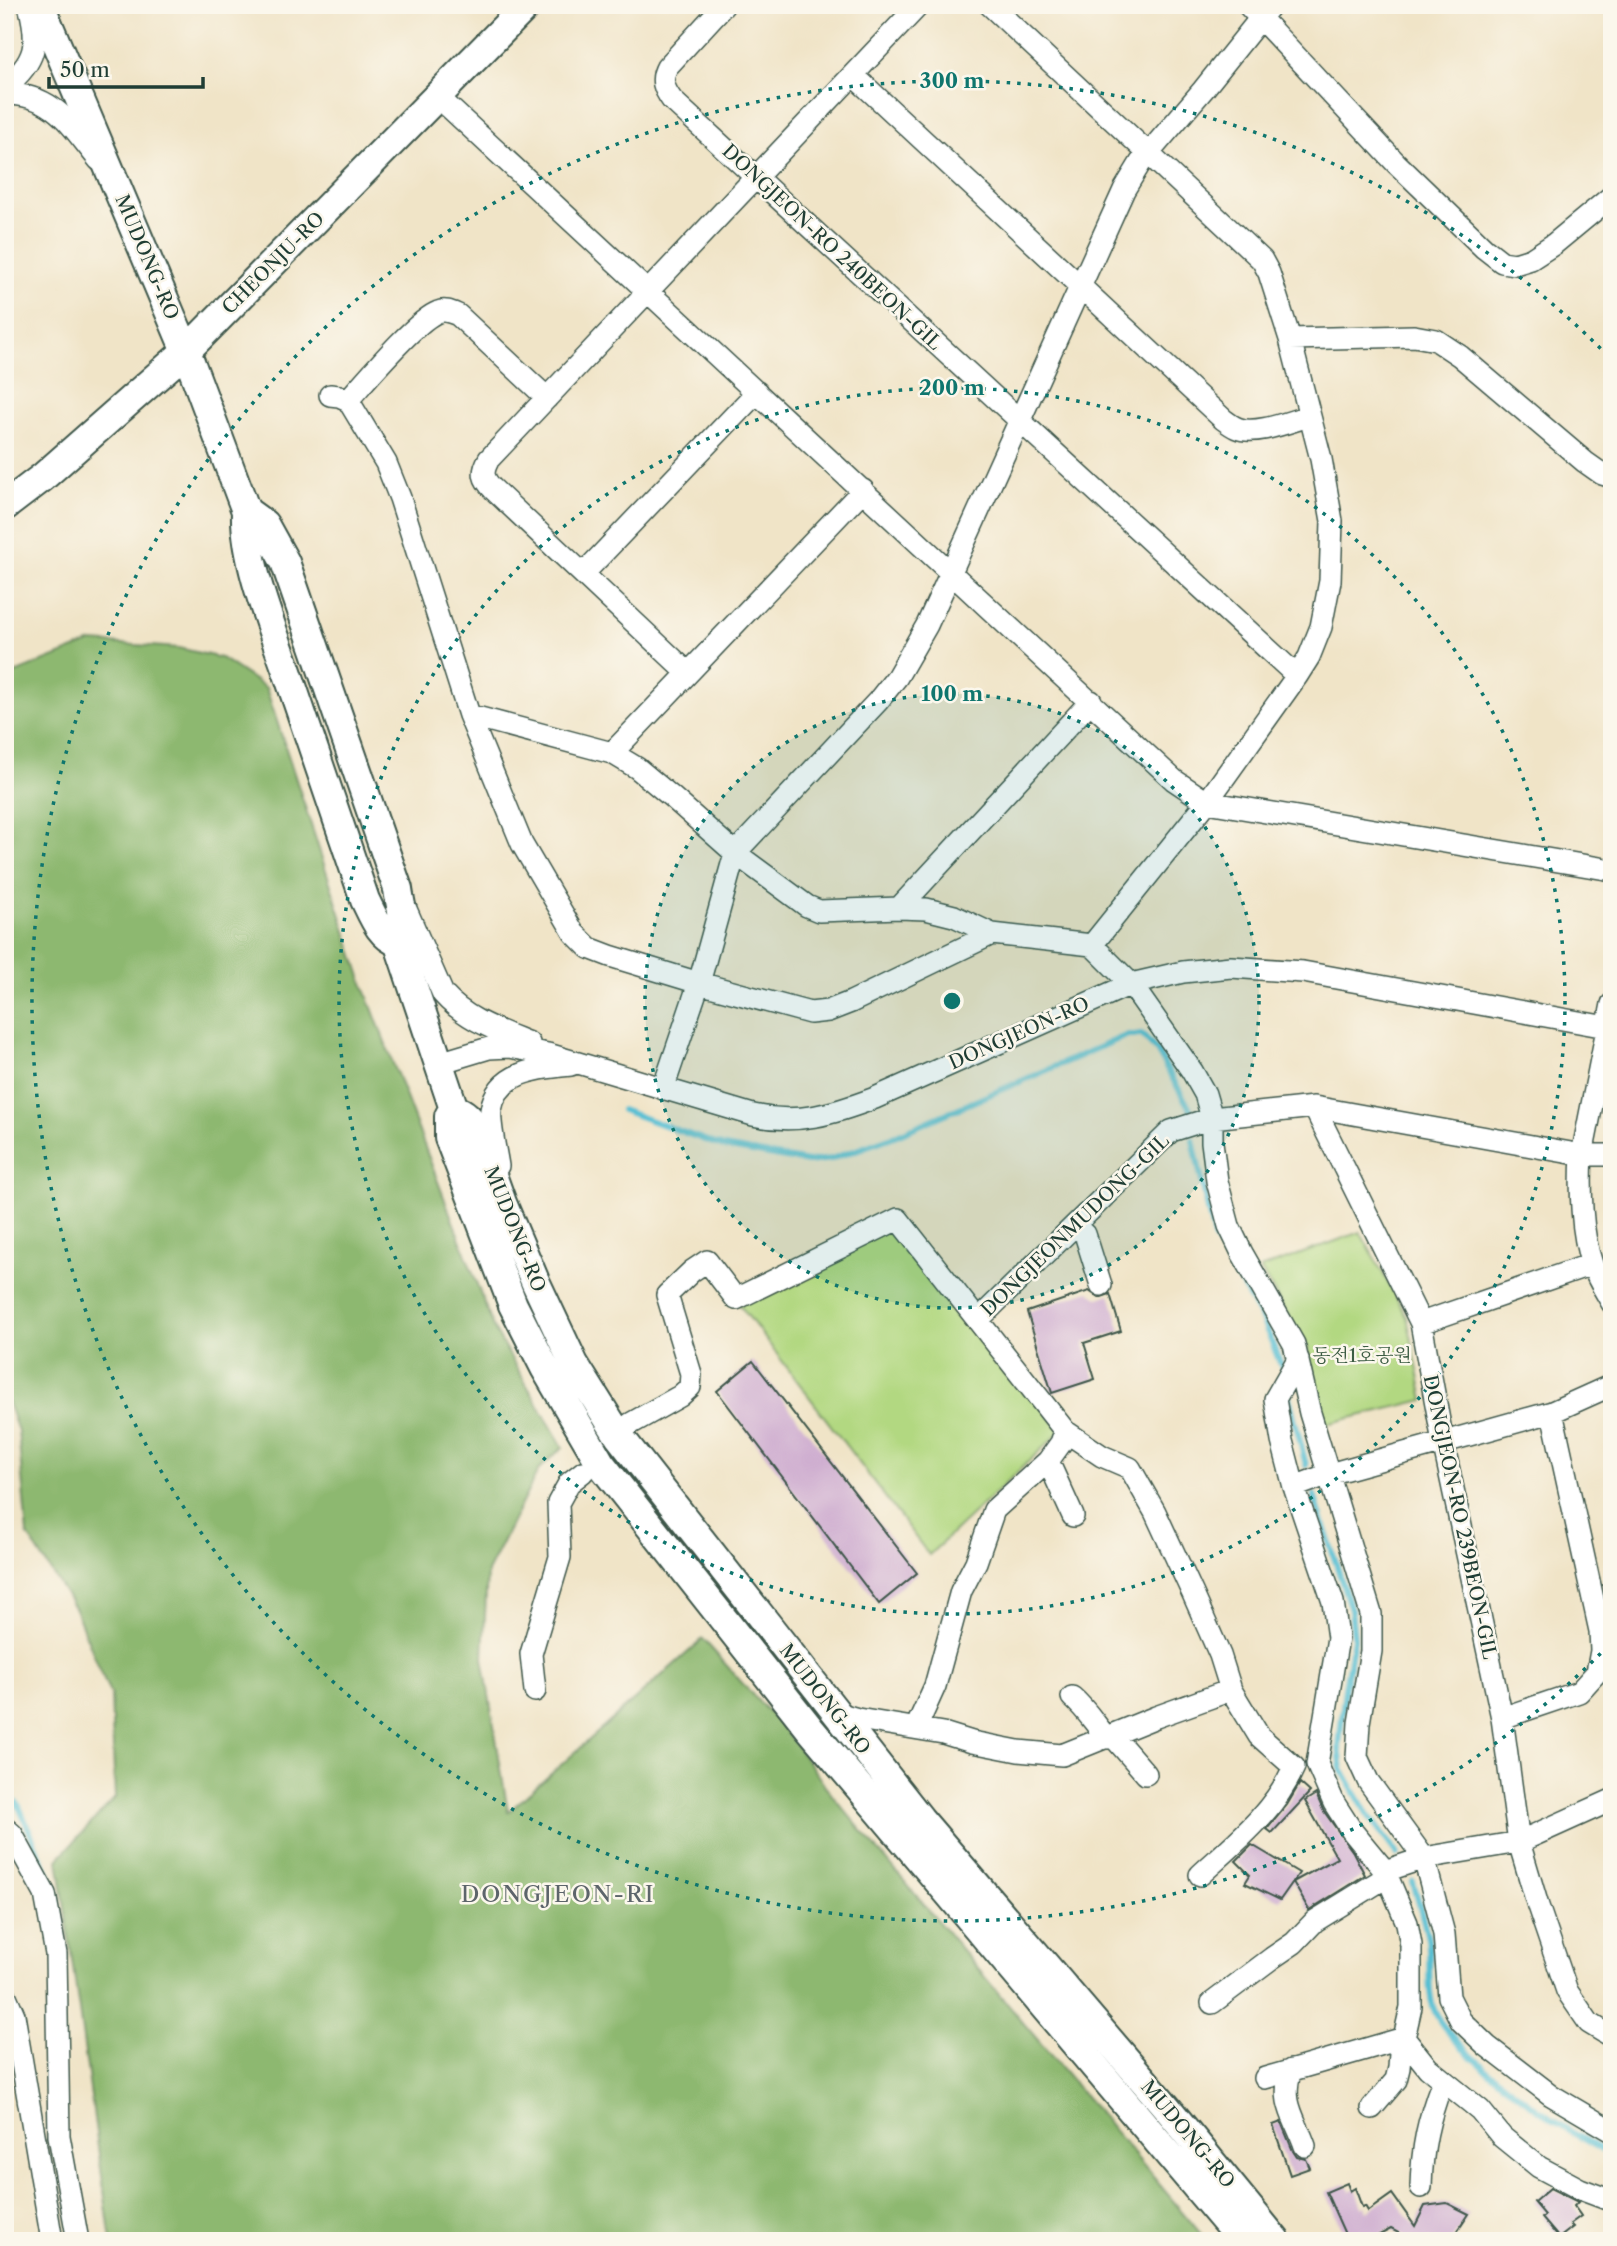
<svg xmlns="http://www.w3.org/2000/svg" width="1617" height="2246" font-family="'Libre Caslon Text','Noto Serif KR',serif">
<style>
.green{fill:#b2d881;stroke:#688a5a;stroke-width:2}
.forest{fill:#8db86f;stroke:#567a52;stroke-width:2}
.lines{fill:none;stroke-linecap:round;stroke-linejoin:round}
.stream{stroke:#56bfd3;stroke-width:6}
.building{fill:#cfaed0}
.minor-casing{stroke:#3e564a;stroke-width:24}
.major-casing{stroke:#3e564a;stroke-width:32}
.minor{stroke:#fff;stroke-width:21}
.major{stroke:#fff;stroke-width:28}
.ring{fill:none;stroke:#0f766e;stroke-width:3.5;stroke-dasharray:3.5 7}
.labels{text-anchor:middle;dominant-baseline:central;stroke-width:5;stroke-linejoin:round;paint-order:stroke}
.street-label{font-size:19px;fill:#1f3d34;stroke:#fbf7ec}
.park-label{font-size:19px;fill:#3c5c43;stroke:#fbf7ec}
.quarter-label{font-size:23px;letter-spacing:2px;fill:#5d656b;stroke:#fbf7ec}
.centre{fill:#0f766e;stroke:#fbf7ec;stroke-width:3.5}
.ring-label{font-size:21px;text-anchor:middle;font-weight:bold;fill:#0f766e;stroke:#fbf7ec;stroke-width:5;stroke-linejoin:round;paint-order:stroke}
</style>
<rect width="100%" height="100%" fill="#fbf7ec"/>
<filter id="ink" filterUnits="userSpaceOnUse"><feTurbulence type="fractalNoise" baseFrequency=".0143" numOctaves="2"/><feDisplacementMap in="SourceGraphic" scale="14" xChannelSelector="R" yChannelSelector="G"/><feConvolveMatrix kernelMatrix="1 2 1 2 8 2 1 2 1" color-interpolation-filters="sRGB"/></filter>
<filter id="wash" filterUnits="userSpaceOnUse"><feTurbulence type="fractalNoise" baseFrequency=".00686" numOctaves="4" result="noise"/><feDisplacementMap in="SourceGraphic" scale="28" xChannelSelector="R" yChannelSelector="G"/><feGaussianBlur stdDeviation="1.57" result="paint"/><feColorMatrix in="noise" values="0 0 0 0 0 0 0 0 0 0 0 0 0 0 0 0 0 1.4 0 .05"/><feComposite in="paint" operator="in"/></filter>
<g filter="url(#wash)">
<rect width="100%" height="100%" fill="#f0e4c7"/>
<!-- green -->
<path class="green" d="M897,1224l164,207 -132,124 -190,-251z
M1360,1232l47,85 17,83 -102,25 -14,-77 -48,-79z"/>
<!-- forest -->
<path class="forest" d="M92,642l87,6 42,10 45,30 100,304 128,337 69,118 -24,22 -52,103 -4,86 25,154 195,-173 83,93 49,67 372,442h-1096l-53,-382 57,-61 -4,-102 -36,-87 -48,-75 -9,-103 -13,-36v-714l7,-7z"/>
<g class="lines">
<!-- stream -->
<path class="stream" d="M622,1110l102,37 84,15 23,-3 61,-22 236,-102h14l15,16 33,58
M1193,1140l21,97 49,84 21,51
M1287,1389l19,76
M1314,1495l37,115 3,29 -9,48 -6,60 3,23 26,45 29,39
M5,1793l13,11 37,87 2,11
M1413,1882c5,19 11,38 15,57 4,23 -3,53 8,75 19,40 134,123 176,140"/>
</g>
<g id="blocks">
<!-- building -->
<path class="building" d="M1089,1291l10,7 11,-4 11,37 -37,12 11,36 -43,14 -25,-81z
M753,1361l164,212 -38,31 -162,-213z
M1300,1783l10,9 -38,41 -5,-4 20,-24z
M1316,1794l7,16 30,42 12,23 -56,35 -16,-28 44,-24 -32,-57z
M1252,1845l47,28 -19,27 -35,-17 5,-8 -14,-14z
M1281,2122l12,29 4,6 9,2 4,9 -20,7 -17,-50z
M1347,2183l3,8 5,-3 7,19 3,-1 3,5 24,-17 23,32 10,-20 22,-3 22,11 -18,27h-45l2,-3 -17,-9 -23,12h-20l-22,-49z
M1550,2188l28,14 -4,4 7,10 -11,8 3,3 -14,11 -17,-20 3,-3 -11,-13z"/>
</g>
</g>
<g filter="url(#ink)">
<use href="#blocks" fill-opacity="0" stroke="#3e564a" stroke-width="2"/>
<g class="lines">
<defs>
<path id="minor" d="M724,5l-57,62c-7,13 -3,22 5,33l625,576
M990,5l272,255 7,13 21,66 31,120 11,62 -2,60 -9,46 -12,30 -12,19 -90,126 -115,143
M1248,5l148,158 88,85 18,14 13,2 16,-5 23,-15 58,-48
M853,75l370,344c4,3 9,7 14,9 18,8 54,-7 72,-12
M5,87c32,-26 34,-44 24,-82
M5,94c50,0 65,31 94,66
M437,96l737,684 33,22 405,68
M1290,339l124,-3 22,4 24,16 125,106 17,12 10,3
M330,395l9,1 9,4 38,63 14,35 69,217 53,129 52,89 15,15 21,8 89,27 111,30 18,-2 23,-9 141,-68
M348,400c18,-20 68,-80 90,-88 7,-3 13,0 20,3l89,83
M583,574l174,-182
M688,673l-194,-183c-11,-11 -13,-17 -5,-31l430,-454
M469,715l143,38 25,15 36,30 62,55 72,53 12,5 80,-3 27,1 28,7 38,18 100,11
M612,753l251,-263
M405,907l38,87c23,26 54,36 86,49
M899,908l192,-207
M1092,945l39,39 61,87 13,23 7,24v24l5,39 12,45 13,27 52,91 16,69 61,201v37l-12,72 -2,34 11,24 56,77 20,76 5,63 12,24 26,25 64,49 61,36
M1612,1004l-30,151c-2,32 -1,79 10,109 5,14 13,27 20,39
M439,1063l50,-15 20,-1 39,7 205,61c45,10 80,-1 122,-17l256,-114 52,-12 48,-5 72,5 309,56
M663,1089l36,-106 36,-130 143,-152 19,-24 30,-52 197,-435 17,-28 62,-72 68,-85
M1314,1107l107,216 22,119 59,276 17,124 19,64 29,85 22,32 23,14
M498,1166c-2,-14 -9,-43 -7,-56 6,-39 48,-42 80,-45
M1074,1226l11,8 16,51
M978,1320l193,-189 41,-13 102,-11 268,48h30
M1421,1323l171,-59
M1298,1359l-23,40 7,42 12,46 39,115 5,36 -21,126 17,39 18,28 33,40 22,52 4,22v62l-7,31 24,30 52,42 22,27 37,30 41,22 32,12
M630,1424l50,-28 10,-9 1,-13 -24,-79 25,-24 15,-10 29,38 162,-80 167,212 37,25 28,12 25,44 38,82 27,61 11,35 28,46 35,31
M1048,1461l25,55
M1294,1487l35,-13 223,-62 60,-27
M535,1691l-4,-37 29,-97 -2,-54 11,-20 14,-11
M1072,1697c15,13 22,26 35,41
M834,1712l24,7 85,14 29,9 46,9 44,4 94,-38 75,-27
M1502,1718l77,-26 18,-20 4,-21 -1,-20 -48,-219
M916,1728l19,-42 26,-95 15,-29 18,-52 54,-49 13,-18 4,-12
M1112,1735l34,39
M5,1828l7,6 33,60 11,60 3,182 19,105
M1385,1871l39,-13 95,-16 93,-42
M1200,1875c36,-33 74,-63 94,-108
M5,1994l9,21 38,226
M1212,2003l60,-45 22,-15 21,-22 73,-45
M1291,2070c-11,33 4,47 14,76
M1265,2078l139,-40
M1372,2108l24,-28 3,-12 2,-29
M1421,2187c1,-40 7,-67 21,-104l4,1"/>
<path id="major" d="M40,5l146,346 60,160c-2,48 25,114 41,160 26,77 52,153 78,229 8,16 15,36 33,42l56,167c11,4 16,9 21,19l27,75 33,78 39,83 45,72 301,383 248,290 108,132
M5,506l38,-29 143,-126 341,-346
M246,511l18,13 21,38 113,327c2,17 11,40 0,53
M454,1109l-5,7v22l64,167 32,63 56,96 209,265 432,512"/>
</defs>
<!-- minor casing -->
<use href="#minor" class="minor-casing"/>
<!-- major casing -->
<use href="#major" class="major-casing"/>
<!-- minor -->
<use href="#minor" class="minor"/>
<!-- major -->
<use href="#major" class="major"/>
</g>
</g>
<!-- distance rings -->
<circle cx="952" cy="1001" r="307" fill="#0f766e" fill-opacity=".12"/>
<g class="ring">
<circle cx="952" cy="1001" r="307"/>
<circle cx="952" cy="1001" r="613"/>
<path d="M1608 1646A920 920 0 1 1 1608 356"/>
</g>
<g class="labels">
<!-- street labels -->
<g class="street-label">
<text transform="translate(832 247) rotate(43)">DONGJEON-RO 240BEON-GIL</text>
<text transform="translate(147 257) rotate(67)">MUDONG-RO</text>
<text transform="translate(273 263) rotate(-45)">CHEONJU-RO</text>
<text transform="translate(1019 1033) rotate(-24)">DONGJEON-RO</text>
<text transform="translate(1075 1225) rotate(-44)">DONGJEONMUDONG-GIL</text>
<text transform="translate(515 1229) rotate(68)">MUDONG-RO</text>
<text transform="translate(1460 1517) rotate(78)">DONGJEON-RO 239BEON-GIL</text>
<text transform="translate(825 1699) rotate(52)">MUDONG-RO</text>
<text transform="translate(1188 2134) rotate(50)">MUDONG-RO</text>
</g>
<!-- park labels -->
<g class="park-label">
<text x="1362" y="1355">동전1호공원</text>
</g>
<!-- quarter labels -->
<g class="quarter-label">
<text x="558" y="1894">DONGJEON-RI</text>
</g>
</g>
<circle cx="952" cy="1001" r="10" class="centre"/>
<g class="ring-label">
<text x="952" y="88">300 m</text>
<text x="952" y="395">200 m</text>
<text x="952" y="701">100 m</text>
</g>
<!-- margin -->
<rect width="1617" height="2246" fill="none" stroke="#fbf7ec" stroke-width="28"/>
<!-- scale -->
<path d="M49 77v10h154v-10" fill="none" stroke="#1f3d34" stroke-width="3.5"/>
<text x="60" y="77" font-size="21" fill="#1f3d34" stroke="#fbf7ec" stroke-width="5" paint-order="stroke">50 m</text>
</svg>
